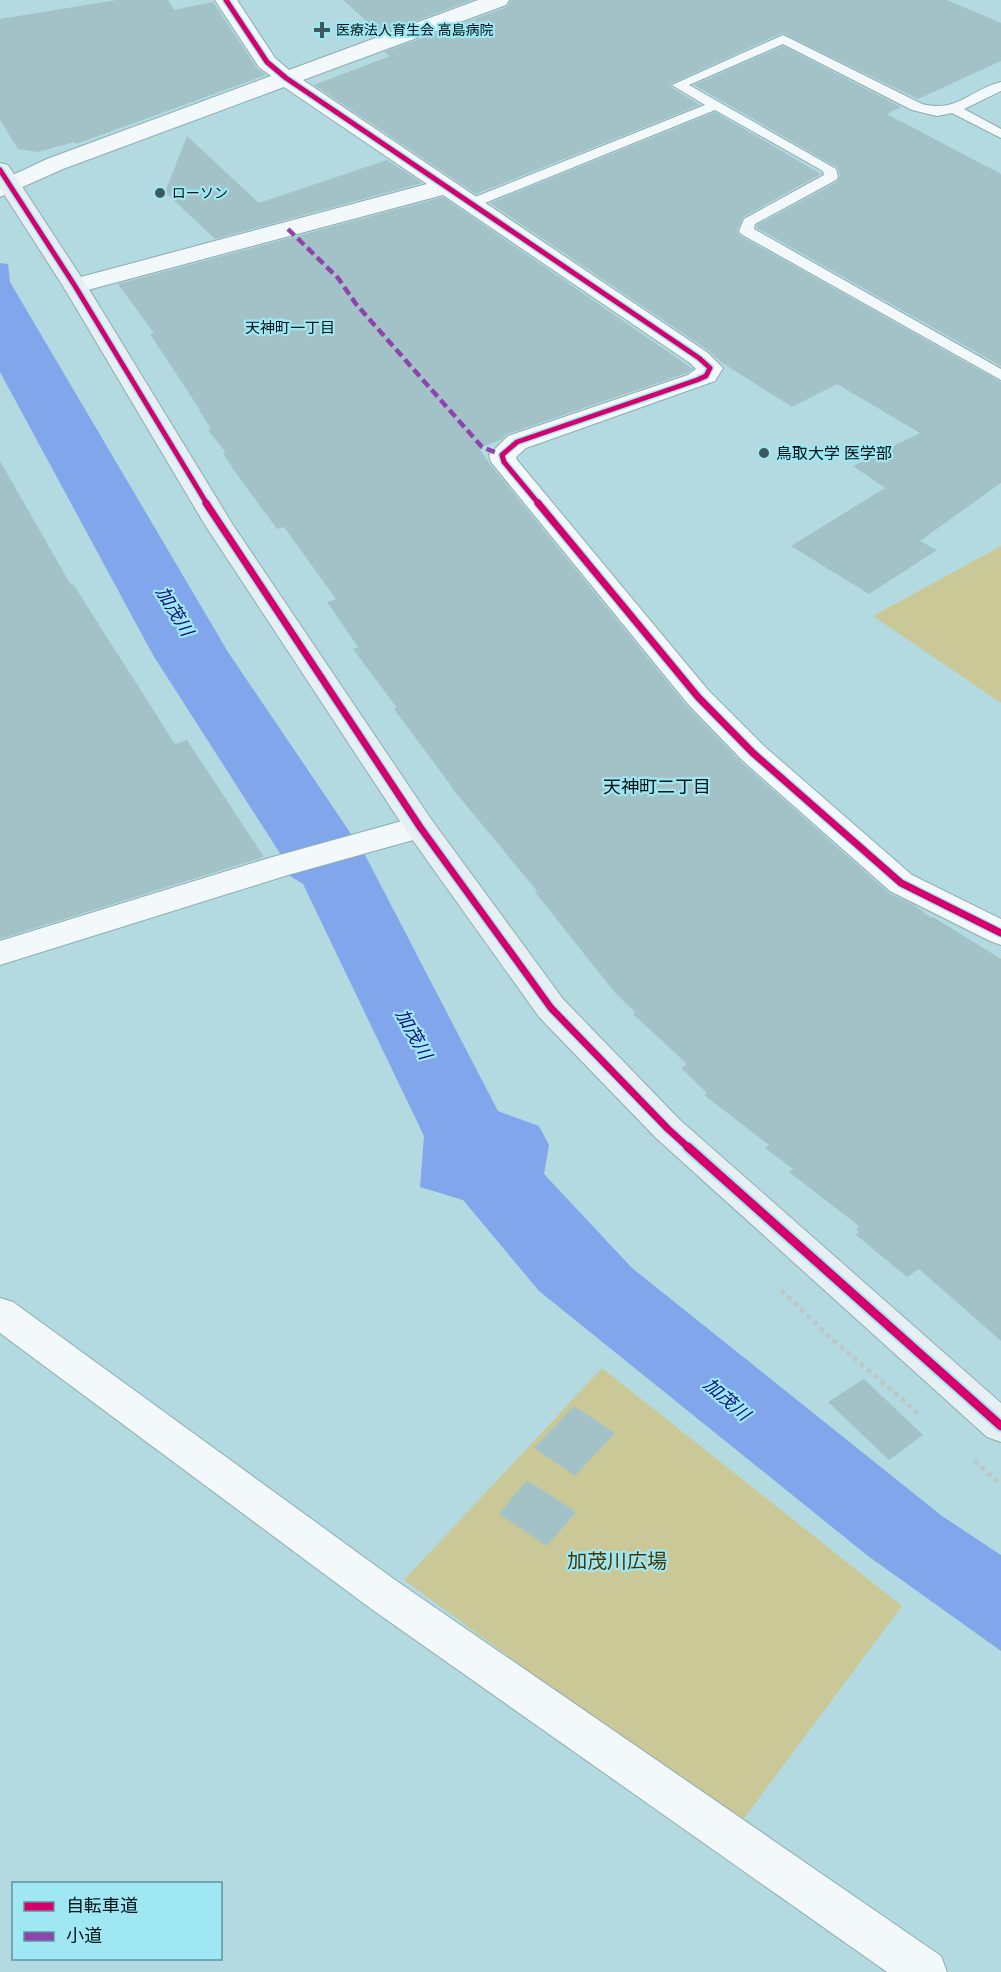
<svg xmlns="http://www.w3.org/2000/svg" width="1001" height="1972" font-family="Raleway,'Noto Sans JP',sans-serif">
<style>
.green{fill:#cbc898}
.water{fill:#82a6eb}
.building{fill:#a3c2c7}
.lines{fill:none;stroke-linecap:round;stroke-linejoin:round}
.lane-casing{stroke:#8dadb1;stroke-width:2}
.street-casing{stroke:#8dadb1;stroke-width:2}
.secondary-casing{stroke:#8dadb1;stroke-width:2}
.path{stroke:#bcc7c8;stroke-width:4.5;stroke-dasharray:5 4;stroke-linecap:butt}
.lane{fill:#f3f9fa;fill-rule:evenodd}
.street{fill:#f3f9fa;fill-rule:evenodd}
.secondary{fill:#e6f0f2;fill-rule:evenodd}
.quiet{stroke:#8e44ad;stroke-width:4.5;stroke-dasharray:9 4.5;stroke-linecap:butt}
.cycleway-far2-casing{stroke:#9fe8f3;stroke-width:8}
.cycleway-far1-casing{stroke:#9fe8f3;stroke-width:10}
.cycleway-casing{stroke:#9fe8f3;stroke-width:13}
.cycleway-far2{stroke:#d6006c;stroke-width:5}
.cycleway-far1{stroke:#d6006c;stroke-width:7}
.cycleway{stroke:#d6006c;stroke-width:9}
.poi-dot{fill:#3e595d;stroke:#9fe8f3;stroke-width:2}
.labels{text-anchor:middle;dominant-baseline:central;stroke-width:4.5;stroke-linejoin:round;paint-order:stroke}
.far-poi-label{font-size:14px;fill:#001316;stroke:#9fe8f3;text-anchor:start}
.far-neighbourhood-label{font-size:15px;fill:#001316;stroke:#9fe8f3}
.poi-label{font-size:16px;fill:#001316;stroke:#9fe8f3;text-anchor:start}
.water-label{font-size:18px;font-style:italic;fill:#0e0c80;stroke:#9fe8f3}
.neighbourhood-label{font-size:18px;fill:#001316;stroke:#9fe8f3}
.near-park-label{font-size:20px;fill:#483600;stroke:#9fe8f3}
</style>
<rect width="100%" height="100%" fill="#b2dae0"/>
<!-- green -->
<path class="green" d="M1001,546v157l-128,-87z
M602,1368l300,238 -163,219 -335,-245z"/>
<!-- water -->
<path class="water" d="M0,263l8,1 2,18 218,370 136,201 134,258 41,15 10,19 -5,29 88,94 310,248 59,39v96l-133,-95 -329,-265 -76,-91 -43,-13 4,-51 -121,-252 -13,-8 -9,-21 -128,-200 -153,-283z"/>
<!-- building -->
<path class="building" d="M117,0h51l6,10 39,-8 44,66 9,7 -190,69 -2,-2 -36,10 -20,-3 -18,-29v-101z
M343,0h129l-91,34z
M511,0h436l54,23v38l-83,38 -136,-66 -112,51 1,3 29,18 -224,89 -162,-109 76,-29 -6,-4 123,-45z
M783,46l118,61 -14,7 114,60v192l-244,-138v-3l80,-43 3,-6 -2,-8 -144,-83z
M715,112l106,62 -78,43 -6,13 2,5 262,147v101l-81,58 17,9 -68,44 -78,-48 94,-58 -32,-22 67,-33 -83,-49 -45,23 -71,-45 -12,-11 -219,-148z
M187,136l72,67 128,-43 35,23 -207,56 -50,-47z
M443,197l250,172 -6,4 -180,61 -7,6 -21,8 10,15 197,242 55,57 148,131 25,12 17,13 2,-1 68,42v382l-82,-72 -12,8 -51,-42 3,-3 -3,-3 3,-3 -70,-54 4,-3 -28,-21 4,-3 -65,-50 3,-2 -26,-25 6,-4 -54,-50 2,-2 -19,-18 -81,-102 2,-1 -86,-104h1l-58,-78 3,-1 -44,-59 5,-2 -31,-45 9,-3 -52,-72 -7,2 -44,-60 -10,-16h3l-18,-23 3,-1 -12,-19h1l-50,-76 4,-1 -36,-49z
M0,461l71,124 2,-1 102,160 12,-4 77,117 -264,82z
M864,1379l59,56 -34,25 -61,-58z
M574,1406l41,27 -40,43 -41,-28z
M527,1480l49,32 -29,34 -48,-32z"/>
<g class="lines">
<defs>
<path id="lane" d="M783,35l139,69c36,9 47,-14 79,-22v9l-37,18 37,20v9l-49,-25 -15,3 -25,-6 -129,-66 -94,41 147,84 2,8 -2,3 -81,44 -1,5 247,140v11l-260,-146 -2,-3 5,-12 80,-44 -1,-4 -108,-61 -240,97 -5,1 -7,-4 2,-3 240,-96 -33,-20z"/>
<path id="street" d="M215,0h22l38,58 14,12 189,-70h31l-3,5 -203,75 405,273 15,15 -8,13 -189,67 -10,9 1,3 191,230 56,56 148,129 89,44v26l-11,-4 -100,-50 -148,-131 -54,-56 -197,-242 -2,-7 19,-19 180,-61 8,-6 -6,-6 -247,-168 -359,96 -9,2 -9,-2 -3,-5 3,-5 361,-97 -143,-97 -221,82 -63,28v-16l47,-22 224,-83 -12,-9z
M420,816l11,3 5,8 -5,8 -143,40 -288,90v-24l269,-83z
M0,1298l13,4 385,280 543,374 6,16h-60l-517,-364 -370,-275z"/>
<path id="secondary" d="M0,163l8,2 79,121 146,239 198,294 132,180 117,121 321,283v39l-14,-5 -331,-299 -117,-121 -130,-182 -204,-310 -142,-239 -63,-98z"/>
</defs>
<!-- lane casing -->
<use href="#lane" class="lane-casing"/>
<!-- street casing -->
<use href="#street" class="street-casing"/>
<!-- secondary casing -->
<use href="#secondary" class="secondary-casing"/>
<!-- path -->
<path class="path" d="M781,1290l51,49 86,74
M974,1461l27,23"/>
<!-- lane -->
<use href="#lane" class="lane"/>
<!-- street -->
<use href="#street" class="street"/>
<!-- secondary -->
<use href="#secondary" class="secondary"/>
<!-- quiet -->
<path class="quiet" d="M288,229l50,49 18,26 126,143 20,8"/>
<defs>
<path id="cycleway-far2" d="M226,0l41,62 19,16 413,280 11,10 -4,8 -9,4 -180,62 -15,13 2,7 35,42
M0,170l75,116 132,218"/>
<path id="cycleway-far1" d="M206,503l214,324 131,181 117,121 22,20
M538,503l160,194 55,56 148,130 100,50"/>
<path id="cycleway" d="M688,1147l313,279"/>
</defs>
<!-- cycleway-far2 casing -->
<use href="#cycleway-far2" class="cycleway-far2-casing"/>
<!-- cycleway-far1 casing -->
<use href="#cycleway-far1" class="cycleway-far1-casing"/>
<!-- cycleway casing -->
<use href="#cycleway" class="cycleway-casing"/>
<!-- cycleway-far2 -->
<use href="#cycleway-far2" class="cycleway-far2"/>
<!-- cycleway-far1 -->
<use href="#cycleway-far1" class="cycleway-far1"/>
<!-- cycleway -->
<use href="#cycleway" class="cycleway"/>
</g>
<!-- markers -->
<g class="poi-dot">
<path d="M319 21h6v6h6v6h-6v6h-6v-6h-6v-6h6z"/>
<circle cx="160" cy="193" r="6"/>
<circle cx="764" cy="453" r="6"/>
</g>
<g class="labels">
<!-- far-poi labels -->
<g class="far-poi-label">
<text x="336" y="30">医療法人育生会 高島病院</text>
<text x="172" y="193">ローソン</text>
</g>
<!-- far-neighbourhood labels -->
<g class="far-neighbourhood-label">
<text x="290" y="328">天神町一丁目</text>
</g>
<!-- poi labels -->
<g class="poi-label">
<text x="776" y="453">鳥取大学 医学部</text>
</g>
<!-- water labels -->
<g class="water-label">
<text transform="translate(175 611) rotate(59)">加茂川</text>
<text transform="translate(414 1034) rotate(61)">加茂川</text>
<text transform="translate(727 1399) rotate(41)">加茂川</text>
</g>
<!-- neighbourhood labels -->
<g class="neighbourhood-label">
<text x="657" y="786">天神町二丁目</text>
</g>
<!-- near-park labels -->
<g class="near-park-label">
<text x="617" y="1561">加茂川広場</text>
</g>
</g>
<!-- legend -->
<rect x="12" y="1882" width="210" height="78" fill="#9fe8f3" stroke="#5f939b" stroke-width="1.5"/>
<rect x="24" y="1902" width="30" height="9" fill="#d6006c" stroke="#5f939b" stroke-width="1.5"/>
<text x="66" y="1912" font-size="18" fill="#001316">自転車道</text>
<rect x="24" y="1932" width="30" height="9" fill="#8e44ad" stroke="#5f939b" stroke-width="1.5"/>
<text x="66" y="1942" font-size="18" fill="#001316">小道</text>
</svg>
